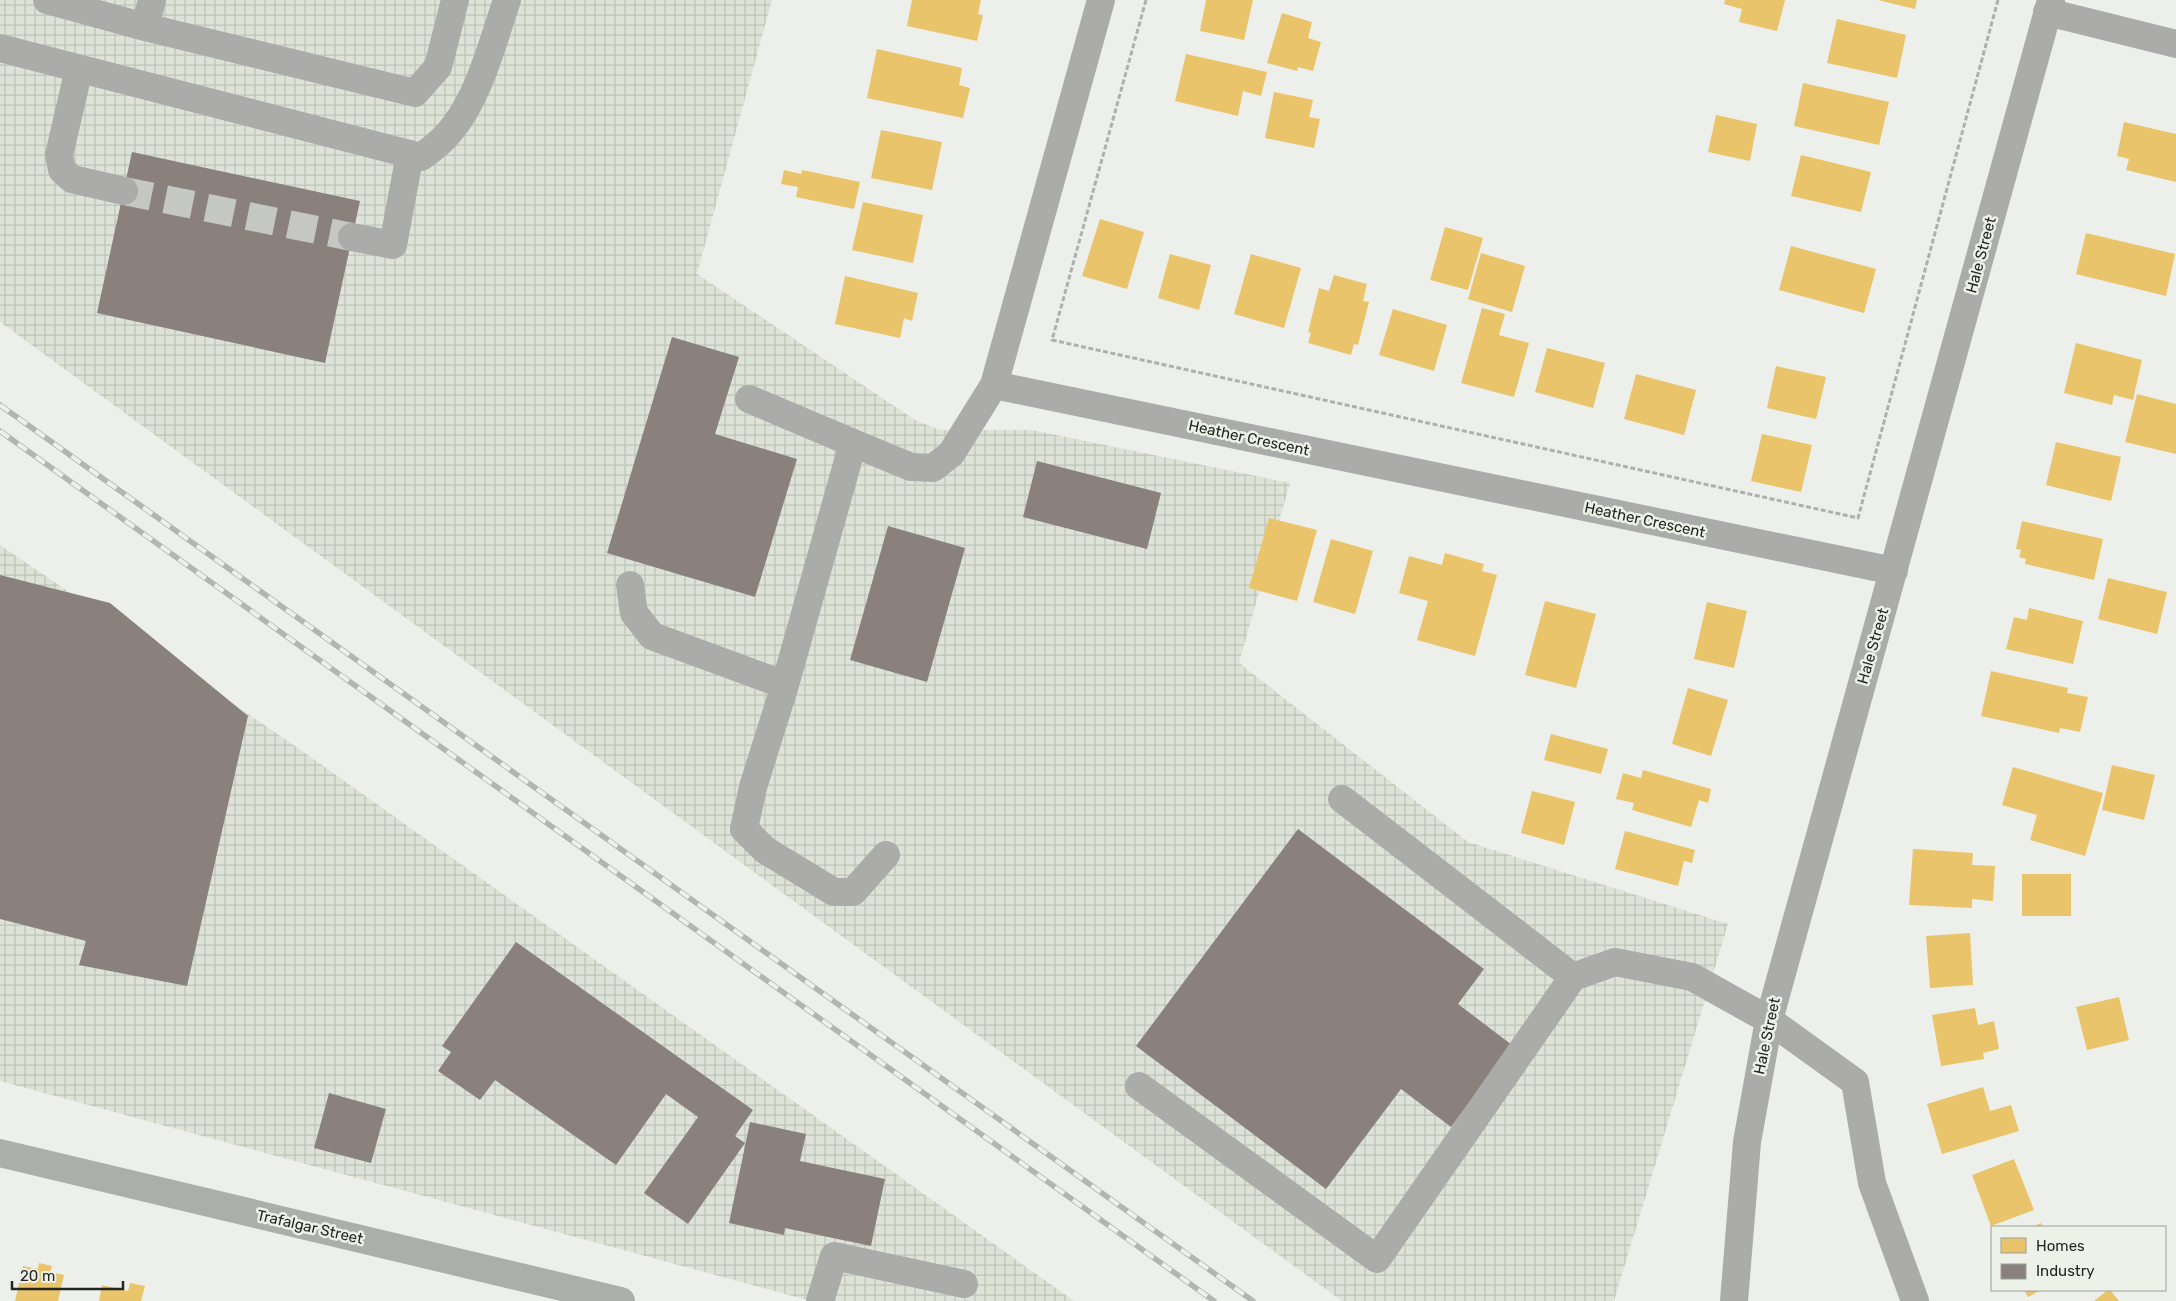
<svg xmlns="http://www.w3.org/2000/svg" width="2176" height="1301" font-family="Rubik,sans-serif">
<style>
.industrial{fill:url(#industrial-grid)}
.homes{fill:#e9c46a}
.industry{fill:#8a817c}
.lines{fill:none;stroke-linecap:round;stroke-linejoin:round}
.minor-tunnel{stroke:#c5c7c2;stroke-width:28;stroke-dasharray:28 14;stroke-linecap:butt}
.path{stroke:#afb0ae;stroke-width:3;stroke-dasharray:5 2.5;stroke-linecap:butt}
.minor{stroke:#ababa9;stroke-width:28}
.major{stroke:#acaeaa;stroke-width:28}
.rail-casing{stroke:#b4b4b1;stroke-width:5.5}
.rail{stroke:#edf1e8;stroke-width:4;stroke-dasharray:11;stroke-linecap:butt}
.labels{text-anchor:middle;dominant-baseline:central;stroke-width:5;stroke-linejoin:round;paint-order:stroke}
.street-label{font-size:15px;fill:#252623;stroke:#edf1e8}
</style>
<defs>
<pattern id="industrial-grid" width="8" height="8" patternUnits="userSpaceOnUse" patternTransform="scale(1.25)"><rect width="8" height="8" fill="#dee3d8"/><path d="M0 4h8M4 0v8" fill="none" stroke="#bec3b9"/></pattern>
</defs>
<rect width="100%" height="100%" fill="#edefea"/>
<!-- industrial -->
<path class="industrial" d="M0,0h772l-75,274 218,146 25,10h92l258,53 -51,180 229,179 260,82 -114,377h-272l-1342,-979z
M0,545l298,203 776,553h-263l-811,-220z"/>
<!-- homes -->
<path class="homes" d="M912,0h69l-3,14 5,1 -6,26 -70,-15z
M1206,0h47l-9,40 -44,-9z
M1725,0h60l-8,31 -38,-9 3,-13 -18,-5z
M1878,0h39l-2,9z
M1282,13l30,9 -4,16 13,4 -8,29 -15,-4 -1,4 -30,-8z
M1837,19l69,16 -9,43 -70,-15z
M877,49l85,19 -3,17 11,3 -7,30 -96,-20z
M1186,54l81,18 -6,24 -18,-5 -5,25 -63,-15z
M1803,83l86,19 -10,43 -85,-19z
M1274,92l39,8 -4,17 11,2 -6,29 -49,-10z
M1716,115l41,9 -7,37 -42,-9z
M2124,122l52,12v48l-50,-12 3,-11 -12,-3z
M881,130l61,12 -10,48 -61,-12z
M1801,155l70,17 -10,40 -70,-16z
M784,170l17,4 1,-4 58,12 -6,27 -58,-12 2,-10 -17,-3z
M863,202l60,13 -10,48 -61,-13z
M1100,219l44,13 -17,57 -45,-13z
M1445,227l38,11 -15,52 -38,-10z
M2086,233l89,21 -9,42 -90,-22z
M1791,246l85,23 -12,44 -85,-23z
M1481,253l44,13 -13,46 -44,-13z
M1170,254l41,11 -12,45 -41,-12z
M1251,254l50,14 -17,60 -50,-14z
M1334,275l33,9 -4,17 6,1 -11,43 -4,-1 -3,11 -43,-12 3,-10 -3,-1 11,-44 10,3z
M845,276l73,17 -6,28 -8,-3 -4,20 -65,-14z
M1482,308l23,6 -6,21 30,8 -15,54 -53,-14z
M1393,309l54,16 -13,46 -55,-16z
M2076,343l66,17 -9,40 -19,-5 -2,10 -48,-12z
M1547,348l58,15 -12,45 -58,-16z
M1776,366l50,11 -10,42 -49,-11z
M1636,374l60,16 -12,45 -60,-16z
M2137,394l39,10v50l-51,-12z
M1762,434l50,11 -11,47 -50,-11z
M2056,442l65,15 -10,44 -65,-16z
M1269,518l48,12 -20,71 -48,-13z
M2022,521l81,18 -9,41 -69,-16 1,-5 -7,-2 2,-7 -5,-1z
M1331,539l42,12 -18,63 -42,-12z
M1445,553l39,11 -2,7 15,4 -22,81 -58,-16 11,-39 -29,-8 10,-37 33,9z
M2108,578l59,14 -10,42 -59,-15z
M1545,601l51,13 -20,74 -51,-13z
M1707,602l40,9 -13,57 -40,-9z
M2029,608l54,13 -10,43 -67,-15 8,-32 13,3z
M1991,671l77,17 -1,5 21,4 -8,35 -20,-4 -1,5 -78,-17z
M1688,688l40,12 -17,56 -39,-12z
M1551,734l57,15 -7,25 -57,-14z
M2112,765l43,10 -11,45 -42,-10z
M2013,767l90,26 -18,63 -55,-16 7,-25 -35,-10z
M1643,770l68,19 -3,14 -9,-3 -8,27 -59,-17 2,-7 -18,-4 7,-26 18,5z
M1532,791l43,11 -11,43 -43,-12z
M1625,831l70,19 -3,13 -8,-2 -6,25 -63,-17z
M1913,849l60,4 -1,12 23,1 -2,35 -21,-2v9l-63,-3z
M2022,874h49v42h-49z
M1970,933l3,52 -43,3 -4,-52z
M2119,997l10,43 -42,10 -11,-43z
M1975,1008l3,17 16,-4 5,28 -16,4 1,6 -43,7 -9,-51z
M1983,1087l7,24 21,-6 8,26 -77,23 -15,-50z
M2014,1159l20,51 -43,16 -19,-51z
M2041,1223l2,4h-10z
M39,1263l13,3 -2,6 14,3 -6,26h-43l8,-35 15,3z
M130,1283l15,3 -4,15h-42l3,-16 26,6z
M2024,1290h17l-13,7z
M2110,1290l9,11h-25l14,-11z"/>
<!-- industry -->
<path class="industry" d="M132,152l228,49 -35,162 -228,-50z
M672,337l67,20 -24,77 82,25 -42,138 -148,-44z
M1037,461l124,32 -14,56 -124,-32z
M888,526l77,22 -38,134 -77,-22z
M0,575l110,28 138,113 -61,270 -108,-21 7,-24 -86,-22z
M1298,829l186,140 -26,35 54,41 -61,82 -50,-38 -75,100 -190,-143z
M516,942l237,168 -18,26 10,7 -57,81 -44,-31 54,-76 -32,-23 -50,71 -121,-85 -15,20 -42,-29 13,-19 -9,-6z
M329,1093l57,16 -15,54 -57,-15z
M750,1122l56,12 -6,27 85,18 -14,67 -86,-18 -1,7 -55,-12z"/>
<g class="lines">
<!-- minor-tunnel -->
<path class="minor-tunnel" d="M124,191l228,46"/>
<!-- path -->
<path class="path" d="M1146,0l-94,340 806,178 140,-518"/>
<!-- minor -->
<path class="minor" d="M47,0l98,27 7,-27
M1101,0l-107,385 900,186
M2047,12l129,32
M145,27l270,66 23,-26 17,-67
M0,48l421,109c7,-5 15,-11 21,-17 35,-33 50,-96 65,-140
M79,69l-20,86 3,15 10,9 52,12
M352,237l41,8 17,-91
M749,399l104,44
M630,585l4,28 18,23 133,49
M1342,799l231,178
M886,855l-33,37h-19l-69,-42 -21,-21 9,-42 32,-102 68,-242 58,24 22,1 18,-14 43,-69
M1139,1086l238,173 196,-282 42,-15 77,15 77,43 86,62 17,101 43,118
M820,1301l14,-45 130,28
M1734,1301l13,-159 22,-122 282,-1020"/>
<!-- major -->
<path class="major" d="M0,1153l621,148"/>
<defs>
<path id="rail" d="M0,405l1253,896
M0,431l1214,870"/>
</defs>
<!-- rail casing -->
<use href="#rail" class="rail-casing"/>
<!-- rail -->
<use href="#rail" class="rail"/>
</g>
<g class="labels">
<!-- street labels -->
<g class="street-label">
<text transform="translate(1981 255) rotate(-75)">Hale Street</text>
<text transform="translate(1249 438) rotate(12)">Heather Crescent</text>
<text transform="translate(1645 520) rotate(12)">Heather Crescent</text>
<text transform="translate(1873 646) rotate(-74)">Hale Street</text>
<text transform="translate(1767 1036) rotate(-78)">Hale Street</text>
<text transform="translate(310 1227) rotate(13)">Trafalgar Street</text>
</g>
</g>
<!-- legend -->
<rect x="1991" y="1226" width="175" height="65" fill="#edf1e8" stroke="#9da099"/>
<rect x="2001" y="1238" width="25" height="15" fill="#e9c46a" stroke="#9da099"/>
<text x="2036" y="1251" font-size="15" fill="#252623">Homes</text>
<rect x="2001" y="1264" width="25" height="15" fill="#8a817c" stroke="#9da099"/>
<text x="2036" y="1276" font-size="15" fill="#252623">Industry</text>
<!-- scale -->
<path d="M12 1281v8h111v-8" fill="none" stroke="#252623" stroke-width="2.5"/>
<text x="20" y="1281" font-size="15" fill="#252623" stroke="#edf1e8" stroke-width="4" paint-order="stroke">20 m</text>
</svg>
